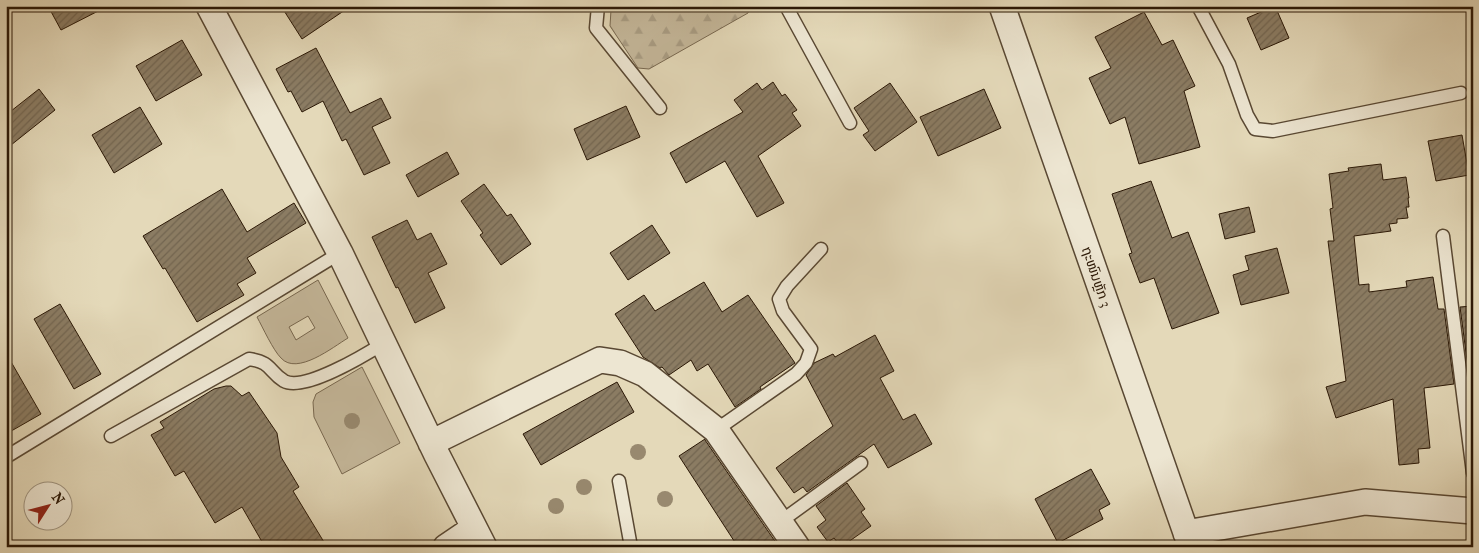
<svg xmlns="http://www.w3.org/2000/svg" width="1479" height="553" font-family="'IM FELL French Canon','Noto Sans Lao',serif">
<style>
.grass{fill:#c5b89b;stroke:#786850;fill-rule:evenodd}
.forest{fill:url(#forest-firs);stroke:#786850}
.building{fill:url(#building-hatch);stroke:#2b1806}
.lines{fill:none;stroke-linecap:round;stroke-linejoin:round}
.service-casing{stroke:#594833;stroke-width:15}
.minor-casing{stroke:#594833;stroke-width:28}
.service{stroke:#ede6d2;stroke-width:12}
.minor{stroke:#ede6d2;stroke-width:25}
.tree{fill:#98896f}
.labels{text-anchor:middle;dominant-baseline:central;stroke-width:4;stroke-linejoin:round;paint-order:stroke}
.street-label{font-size:14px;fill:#2b1806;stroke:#ede6d2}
</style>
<defs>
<pattern id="forest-firs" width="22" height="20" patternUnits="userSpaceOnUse" patternTransform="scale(1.25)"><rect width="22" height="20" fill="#c5b89b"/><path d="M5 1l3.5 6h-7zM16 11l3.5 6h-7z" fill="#a99d84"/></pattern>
<pattern id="building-hatch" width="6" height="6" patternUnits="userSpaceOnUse" patternTransform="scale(1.25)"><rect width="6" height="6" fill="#8b7c63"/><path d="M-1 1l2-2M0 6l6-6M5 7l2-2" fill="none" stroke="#726550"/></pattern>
</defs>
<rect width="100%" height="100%" fill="#e4d9b9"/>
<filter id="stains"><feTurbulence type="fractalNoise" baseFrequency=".004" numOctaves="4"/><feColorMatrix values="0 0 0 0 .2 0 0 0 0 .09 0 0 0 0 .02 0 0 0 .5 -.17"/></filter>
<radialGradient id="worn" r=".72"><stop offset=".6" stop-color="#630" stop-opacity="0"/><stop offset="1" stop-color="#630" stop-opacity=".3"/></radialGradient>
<!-- grass -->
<path class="grass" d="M318,280l30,58c-15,9 -51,38 -67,20 -8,-8 -18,-30 -24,-41zM308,316l7,12 -19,12 -7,-13z
M362,367l38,76 -58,31 -28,-57 -1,-15 3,-8z"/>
<!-- forest -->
<path class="forest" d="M614,6h136l-2,7 -99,56 -11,-1 -28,-42 1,-16z"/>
<!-- building -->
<path class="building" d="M48,6h60l-47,24z
M281,6h70l-49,33z
M1275,6l14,32 -28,12 -14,-32z
M1144,12l18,33 11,-5 22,46 -11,5 16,56 -61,17 -14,-47 -15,7 -21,-46 22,-10 -16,-31z
M182,40l20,35 -46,26 -20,-35z
M316,48l34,65 31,-15 10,20 -19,9 18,36 -26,12 -18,-36 -4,2 -19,-40 -21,11 -11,-21 -3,1 -12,-23z
M773,82l9,14 3,-2 12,16 -5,3 9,13 -43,30 26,47 -27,14 -32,-56 -39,22 -16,-30 73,-41 -9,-12 23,-17 5,7z
M890,83l27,39 -42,29 -12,-16 6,-4 -15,-23z
M39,89l16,21 -49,39v-34z
M984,89l17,39 -63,28 -18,-39z
M626,106l14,31 -53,23 -13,-31z
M140,107l22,37 -48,29 -22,-38z
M1462,135l7,40 -33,6 -8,-40z
M447,152l12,22 -41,23 -12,-22z
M1381,164l2,16 23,-3 3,21h-1l1,9h-3l2,11 -11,1v4l-8,1 2,7 -37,5 5,49 10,-1v8l38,-5 -1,-6 27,-4 5,32h6l10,75 -30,4 6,60 -12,1 1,14 -20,2 -6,-66 -57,19 -10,-31 20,-6 -18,-140h6l-4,-32 3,-1 -4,-34 20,-3 -1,-3z
M1151,181l21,57 16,-6 31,81 -47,16 -18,-51 -14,5 -11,-29 3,-1 -20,-59z
M484,184l23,32 4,-2 20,30 -30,21 -21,-30 3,-2 -22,-32z
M222,189l25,43 47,-29 12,20 -59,35 9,15 -19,11 7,11 -47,27 -32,-54 -2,1 -20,-33z
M1249,207l6,25 -30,7 -6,-25z
M407,220l10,20 14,-7 16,31 -19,9 17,35 -30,15 -17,-36 -2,1 -24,-51z
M652,225l18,28 -42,27 -18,-27z
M1277,248l12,45 -48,12 -8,-30 16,-5 -4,-14z
M704,282l18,30 26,-17 47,68 -35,24 1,2 -26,18 -27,-43 -11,7 -6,-11 -22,15 -7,-8 -2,1 -17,-11 -28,-43 29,-19 11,16z
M60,304l41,70 -27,15 -40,-70z
M1473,306v76l-3,1 -10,-76z
M875,335l19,36 -14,7 23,42 12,-6 17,30 -44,24 -14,-24 -67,48 -4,-5 -9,6 -18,-25 57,-42 -27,-51 8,-12 19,-9 2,3z
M6,353l35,61 -35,20z
M617,382l17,30 -93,53 -18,-31z
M226,386h5l11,10 7,-4 28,41 4,24 18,30 -6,4 34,56h-62l-23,-40 -27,16 -31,-52 -9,5 -24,-41 13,-7 -4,-6 54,-33z
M705,439v1l74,107h-41l-59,-91z
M1091,469l19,35 -11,6 4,9 -45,24 -23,-44z
M847,483l18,26 -4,3 10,14 -30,21 -7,-9 -6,4 -11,-15 9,-7 -10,-14z"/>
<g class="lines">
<defs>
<path id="service" d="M598,6l-2,22 64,80
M786,6l64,117
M1198,6l31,58 18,51 8,14 18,2 188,-38
M1443,236l30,237
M716,430l80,-56 10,-11 5,-14 -28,-38 -4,-12 8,-13 34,-37
M111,436l138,-77c23,3 20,13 35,22 20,11 81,-26 100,-38
M6,457l334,-204
M619,481l12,66
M780,522l81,-59"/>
<path id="minor" d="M209,6l131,247 97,202 47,92
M1002,6l189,541
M431,443l169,-83 20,3 25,11 71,56 81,117
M1186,533l179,-31 108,9
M446,547l28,-19"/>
</defs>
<!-- service casing -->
<use href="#service" class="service-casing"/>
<!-- minor casing -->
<use href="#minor" class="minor-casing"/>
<!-- service -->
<use href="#service" class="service"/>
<!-- minor -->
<use href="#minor" class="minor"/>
</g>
<!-- trees -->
<g class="tree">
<circle cx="352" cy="421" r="8"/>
<circle cx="638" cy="452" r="8"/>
<circle cx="584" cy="487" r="8"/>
<circle cx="665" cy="499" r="8"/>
<circle cx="556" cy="506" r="8"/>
</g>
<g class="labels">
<!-- street labels -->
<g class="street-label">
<text transform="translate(1096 277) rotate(71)">ຖະໜົນຫຼັກ 3</text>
</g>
</g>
<!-- margin -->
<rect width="1479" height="553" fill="none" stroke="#e4d9b9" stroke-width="25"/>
<rect x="8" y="8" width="1464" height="538" fill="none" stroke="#2b1806" stroke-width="2.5"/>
<rect x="12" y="12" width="1454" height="528" fill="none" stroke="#2b1806"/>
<!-- north arrow -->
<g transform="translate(48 506) rotate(54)"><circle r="24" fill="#ede6d2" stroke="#9f9480"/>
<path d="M0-4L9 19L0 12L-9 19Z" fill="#8f2418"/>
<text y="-8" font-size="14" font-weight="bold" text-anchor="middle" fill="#2b1806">N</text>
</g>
<rect width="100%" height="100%" filter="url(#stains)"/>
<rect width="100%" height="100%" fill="url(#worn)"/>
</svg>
